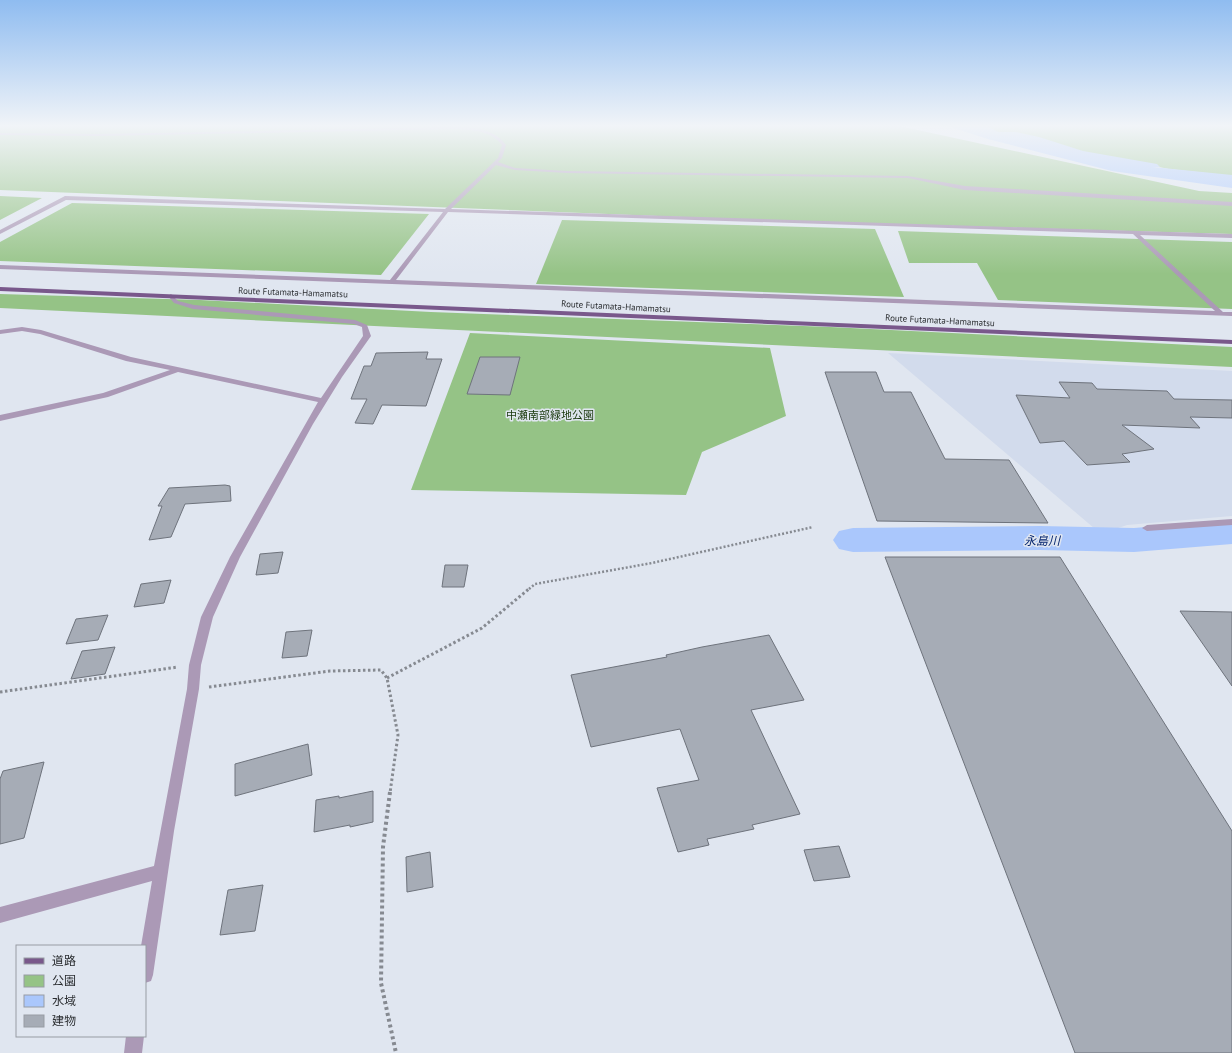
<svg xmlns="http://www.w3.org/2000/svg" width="1232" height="1053" font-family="'PT Sans','Noto Sans JP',sans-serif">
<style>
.built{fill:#d2dbec}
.green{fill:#95c386}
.water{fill:#aac7fc}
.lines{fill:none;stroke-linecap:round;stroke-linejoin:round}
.river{fill:#aac7fc;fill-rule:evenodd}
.building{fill:#a6acb6;stroke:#6e737c}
.path-far2{stroke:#868a91;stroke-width:2.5;stroke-dasharray:2 2;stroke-linecap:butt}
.path-far1{stroke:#868a91;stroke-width:3;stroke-dasharray:2.5 2.5;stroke-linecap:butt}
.path{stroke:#868a91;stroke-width:4;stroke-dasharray:3 3;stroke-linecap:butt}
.minor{fill:#ab99b6;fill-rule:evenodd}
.major{fill:#79588b;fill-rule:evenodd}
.labels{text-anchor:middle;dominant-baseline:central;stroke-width:3;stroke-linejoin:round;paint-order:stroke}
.far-street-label{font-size:9px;fill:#2a2d30;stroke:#e0e6f0}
.park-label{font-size:11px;fill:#18380b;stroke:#e0e6f0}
.water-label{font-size:12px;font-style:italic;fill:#04256e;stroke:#e0e6f0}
</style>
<rect width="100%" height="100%" fill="#e0e6f0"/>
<!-- built -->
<path class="built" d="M888,353l344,18v145l-105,9 -26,9z"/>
<!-- green -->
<path class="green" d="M0,126h899l300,65 33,2v41l-446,-13 -786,-31z
M979,126h253v50l-63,-7 -170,-34z
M0,196l42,2 -42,22z
M72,203l357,11 -48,61 -381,-14v-19z
M562,220l313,9 29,68 -368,-13z
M898,231l334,11v67l-234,-9 -21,-37h-68z
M0,294l200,6 231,12 399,15 402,20v20l-1232,-59z
M470,333l300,15 16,68 -84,36 -16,43 -275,-5z"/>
<!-- water -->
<path class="water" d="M947,126h40l11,6h18l23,5 44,14 74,13 3,3h-7l79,8v13l-120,-17 -124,-32z"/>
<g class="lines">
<!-- river -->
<path class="river" d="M1232,520v24l-98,8 -94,-2 -187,2 -14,-3 -6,-9 6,-9 14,-3 187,-2 94,2z"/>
</g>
<!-- building -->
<path class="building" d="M428,352l-2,7h16l-16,47 -44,-1 -9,19 -18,-1 12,-24h-16l13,-33h7l5,-13z
M480,357h40l-10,38 -43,-1z
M825,372h51l8,20h27l34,67 64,1 39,63 -171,-2z
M1059,382l33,1 5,6 70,2 7,8 58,1v18l-42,-1 10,11 -78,-3 32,24 -32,5 8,8 -43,3 -23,-24 -24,2 -24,-48 54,3z
M225,485l5,1 1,15 -46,3 -14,33 -22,3 13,-34h-4l11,-18z
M283,552l-5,21 -22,2 4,-21z
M885,557h175l172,274v222h-157z
M445,565h23l-4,22h-22z
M171,580l-7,23 -30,4 7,-23z
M1180,611l52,1v74z
M108,615l-10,25 -32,4 10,-25z
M312,630l-5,26 -25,2 4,-26z
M769,635l35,65 -53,10 49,104 -48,11 2,4 -47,10 2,6 -31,7 -21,-64 42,-8 -19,-51 -89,18 -20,-72 96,-18 -1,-2 36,-8z
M115,647l-10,27 -34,5 11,-28z
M308,744l4,31 -77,21v-32z
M44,762l-20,76 -24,6v-65l3,-8z
M373,791v31l-23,5v-2l-36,7 2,-32 23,-4v2z
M839,846l11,31 -36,4 -10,-31z
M430,852l3,35 -26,5 -1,-35z
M263,885l-8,46 -35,4 8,-45z"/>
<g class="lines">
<!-- path-far2 -->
<path class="path-far2" d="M529,589l6,-5 117,-21 161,-36"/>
<!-- path-far1 -->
<path class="path-far1" d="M387,678l95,-50 48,-40
M209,687l121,-16 51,-1 6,8 11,57 -8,58
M0,692l178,-25"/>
<!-- path -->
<path class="path" d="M390,792l-7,55 -2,136 15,70"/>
<!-- minor -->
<path class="minor" d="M461,127c17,1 34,3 45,18l-4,13 -4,4 17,6 52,3 341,5 57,10 267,16v4l-267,-16 -57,-12 -341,-5 -52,-3 -19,-5 -45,44 781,25v4l-92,-3 83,77h9v4l-1232,-47v-4l390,15 53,-68 -377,-12 -64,33 -2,1v-4l65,-34 380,13 53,-51 4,-13c-12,-15 -30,-15 -48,-16l-357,7 -97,-1v-2l97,1zM448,212l685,22 82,77 -819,-31z
M171,294l7,7 16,4 161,15 12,5 4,11 -29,41 -29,47 -73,133 -27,60 -12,48 -2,24 -25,142 -21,144 -2,6 -6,2v-37h-4l11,-65 -152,42v-16l154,-41 33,-177 2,-24 12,-48 29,-60 88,-155 -140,-30 -70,25 -108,24v-6l103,-22 67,-23 -44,-9 -86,-27 -18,-3 -22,3v-4l22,-3 19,3 90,27 190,41 42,-62 -1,-9 -8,-3 -161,-15 -19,-6 -6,-7z
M1232,519v6l-85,6 -5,-3 5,-3z
M126,1036h18l-2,17h-18z"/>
<!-- major -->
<path class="major" d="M0,287l1232,53v4l-1232,-53z"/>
</g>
<!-- sky -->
<linearGradient id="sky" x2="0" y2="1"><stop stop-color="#8fbcf0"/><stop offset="0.46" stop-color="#f1f4f8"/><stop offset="1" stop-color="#f1f4f8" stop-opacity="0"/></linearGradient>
<rect width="1232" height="274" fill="url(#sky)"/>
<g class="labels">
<!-- far-street labels -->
<g class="far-street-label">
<text transform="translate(293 292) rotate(2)">Route Futamata-Hamamatsu</text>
<text transform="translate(616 306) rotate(3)">Route Futamata-Hamamatsu</text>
<text transform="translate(940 320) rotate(3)">Route Futamata-Hamamatsu</text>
</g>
<!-- park labels -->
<g class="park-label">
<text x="550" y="415">中瀬南部緑地公園</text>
</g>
<!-- water labels -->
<g class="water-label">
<text x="1042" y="540">永島川</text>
</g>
</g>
<!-- legend -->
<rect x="16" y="945" width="130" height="92" fill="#e0e6f0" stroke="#979ca3"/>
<rect x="24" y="958" width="20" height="6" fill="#79588b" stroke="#979ca3"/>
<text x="52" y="965" font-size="12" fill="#2a2d30">道路</text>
<rect x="24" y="975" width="20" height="12" fill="#95c386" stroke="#979ca3"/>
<text x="52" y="985" font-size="12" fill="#2a2d30">公園</text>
<rect x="24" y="995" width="20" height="12" fill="#aac7fc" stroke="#979ca3"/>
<text x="52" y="1005" font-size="12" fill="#2a2d30">水域</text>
<rect x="24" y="1015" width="20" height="12" fill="#a6acb6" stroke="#979ca3"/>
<text x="52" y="1025" font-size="12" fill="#2a2d30">建物</text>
</svg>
